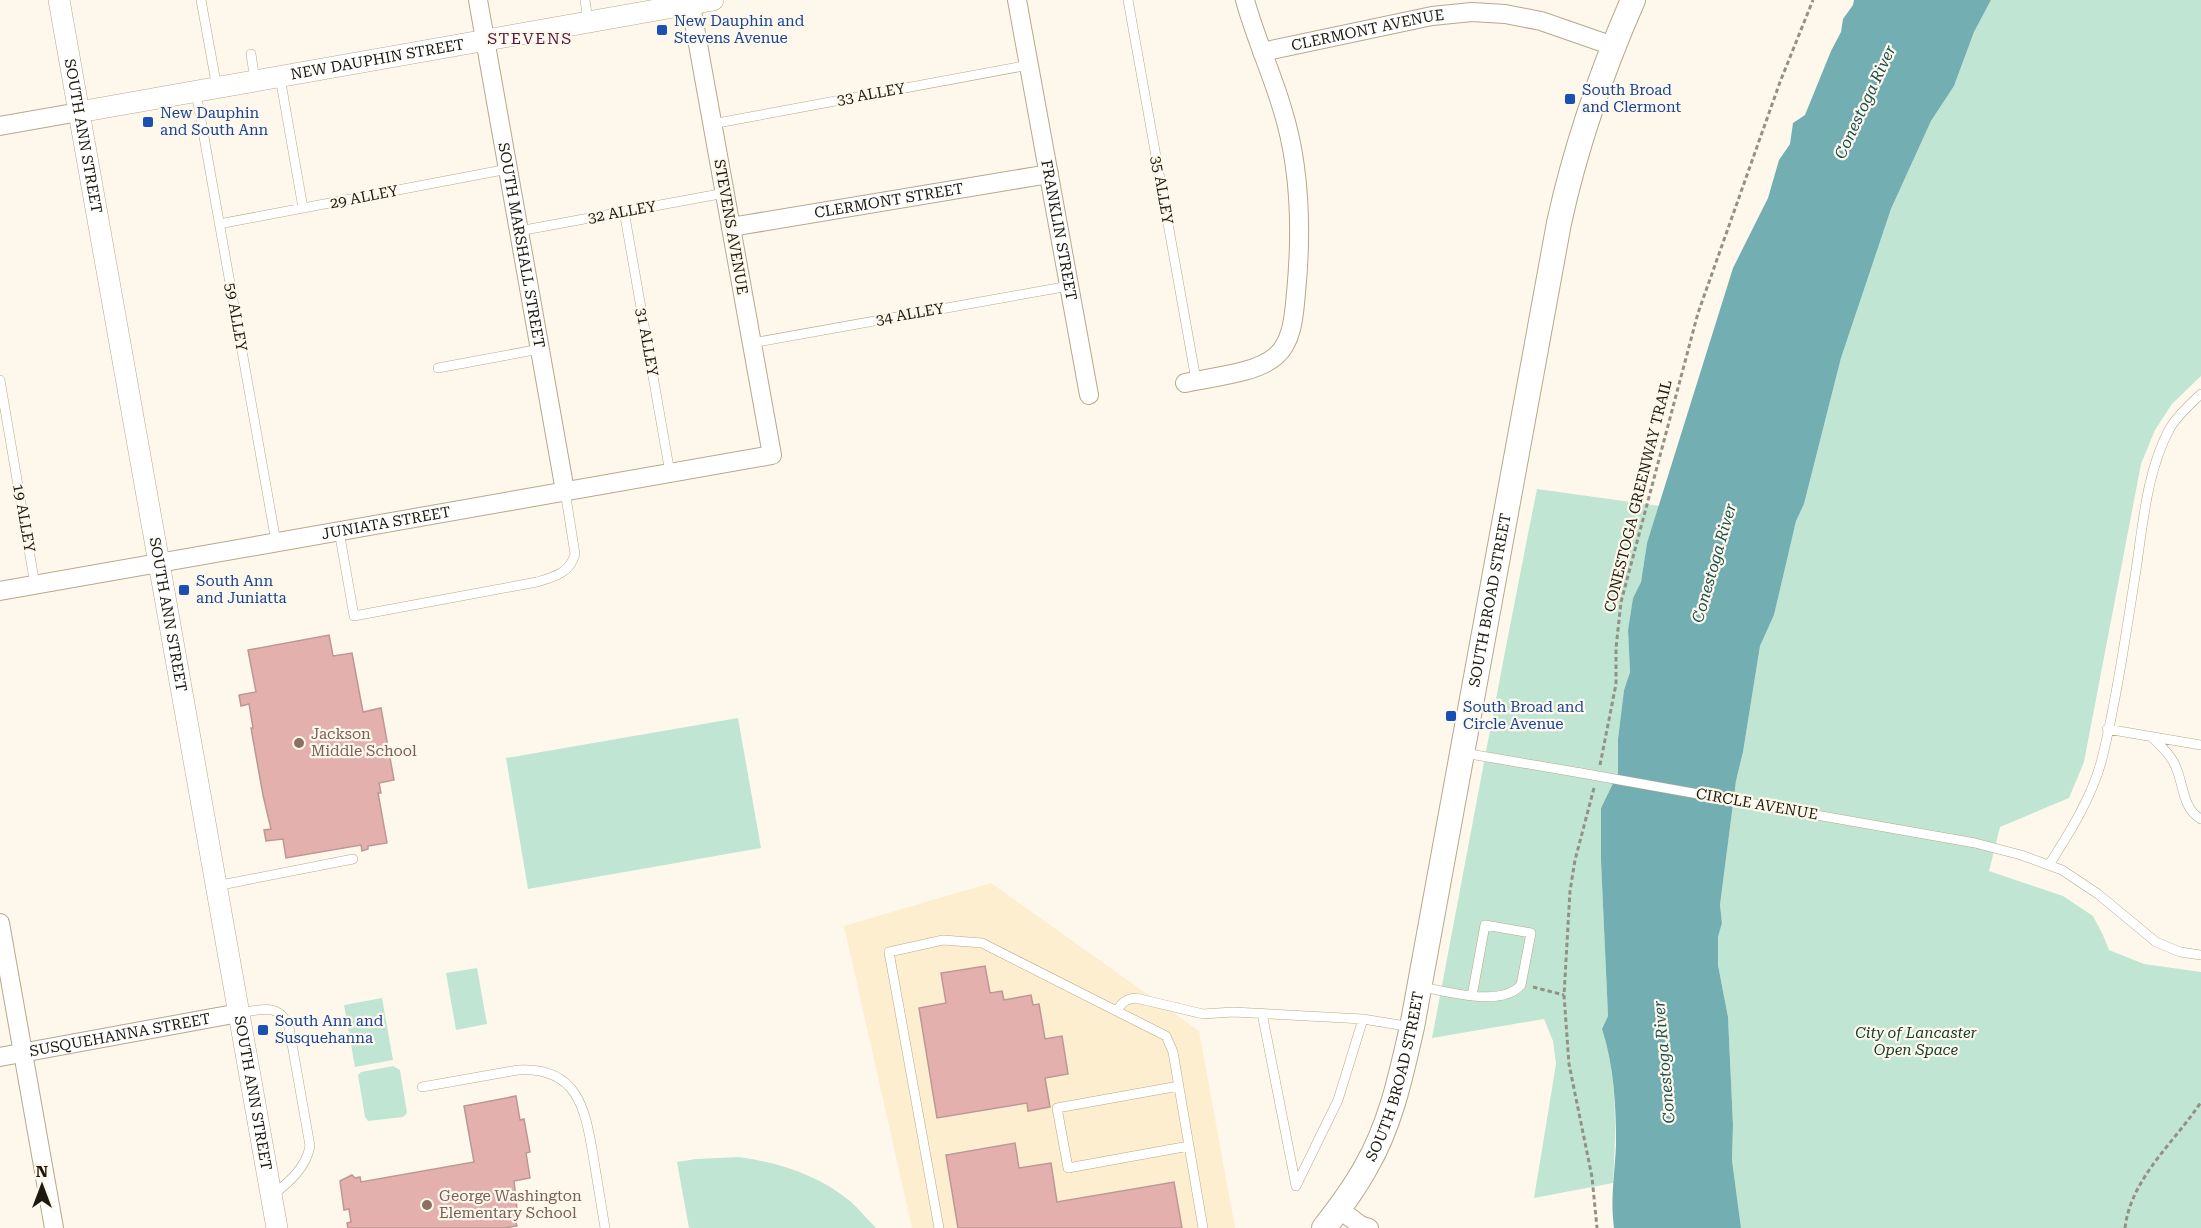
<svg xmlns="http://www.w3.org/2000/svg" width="2201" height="1228" font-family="'Roboto Serif',serif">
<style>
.built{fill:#fceecf}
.green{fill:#c0e6d3}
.water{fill:#73aeb2}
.building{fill:#e4b0ad;stroke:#bc9795;stroke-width:1.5}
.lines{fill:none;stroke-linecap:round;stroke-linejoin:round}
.service-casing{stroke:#b6a88b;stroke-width:10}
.minor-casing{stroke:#b6a88b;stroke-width:20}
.tertiary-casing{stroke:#b6a88b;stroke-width:22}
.secondary-casing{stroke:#b6a88b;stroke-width:26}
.path{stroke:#959084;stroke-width:3;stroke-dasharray:4.5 3;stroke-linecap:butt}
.service{stroke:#fff;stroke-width:9}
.minor{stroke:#fff;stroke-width:18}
.tertiary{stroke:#fff;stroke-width:21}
.secondary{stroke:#fff;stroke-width:24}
.service-bridge-casing{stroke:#b6a88b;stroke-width:10;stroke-linecap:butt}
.service-bridge{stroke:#fff;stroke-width:9}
.transit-dot{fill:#1a4fb4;stroke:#fef8ec;stroke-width:2}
.education-dot{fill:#8d6e63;stroke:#fef8ec;stroke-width:2}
.labels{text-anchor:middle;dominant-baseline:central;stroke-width:4.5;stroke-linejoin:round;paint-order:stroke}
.transit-label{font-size:15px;fill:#164399;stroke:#fef8ec;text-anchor:start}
.street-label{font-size:15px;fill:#1e190e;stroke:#fef8ec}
.education-label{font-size:15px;fill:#785e54;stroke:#fef8ec;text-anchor:start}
.park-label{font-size:15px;font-style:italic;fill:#113a2a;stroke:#fef8ec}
.neighbourhood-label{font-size:16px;letter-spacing:1.5px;fill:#54183d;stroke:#fef8ec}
.water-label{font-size:16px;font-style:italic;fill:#194f52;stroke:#fef8ec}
</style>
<rect width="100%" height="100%" fill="#fef8ec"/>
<!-- built -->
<path class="built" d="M991,883l208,148 36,197h-323l-68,-302z"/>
<!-- green -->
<path class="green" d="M1991,0h210v376l-29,28 -17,26 -14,34 -57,298 -15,36 -69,29 -11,44 74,25 30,20 10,19 6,15 35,14 57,8v256h-460l-9,-68 1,-35 -5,-108 -10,-52v-28l4,-14 -2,-18 16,-124 7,-29 17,-106 14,-31 22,-95 8,-16 37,-146 50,-149 40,-88 23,-35 20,-54z
M1537,489l123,17 -13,37 -6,39 -8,16 -5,32 2,42 -6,18 -6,49v34l-17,35v53l7,155 -6,13c16,49 14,103 11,154l-79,15 22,-134 -3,-23 -9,-22 -112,19c35,-183 68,-366 105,-549z
M738,718l23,130 -233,41 -22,-131z
M477,968l10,56 -31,6 -10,-57z
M382,998l11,62 -38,7 -11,-62z
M393,1066l7,4 7,43 -4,4 -35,4 -3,-4 -7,-42 3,-3z
M739,1157c41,6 79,18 111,44 9,8 17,18 26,27h-187l-12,-66 19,-3z"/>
<!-- water -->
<path class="water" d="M1854,0h137l-17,32 -20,54 -23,35 -40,88 -50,149 -37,146 -8,17 -22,94 -14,31 -17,106 -7,29 -16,124 2,18 -4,14v28l10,52 5,108 -1,35 9,68h-127c-4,-30 1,-54 2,-84 0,-38 -2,-78 -14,-115l6,-13 -7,-155v-53l17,-35v-34l6,-49 6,-18 -2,-42 5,-32 8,-16 6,-39 86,-275 35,-70 11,-38 11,-16 3,-21 12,-8 26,-64 10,-19 2,-13 10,-14z"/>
<!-- building -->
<path class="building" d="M329,635l4,21 19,-3 11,59 18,-4 13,72 -15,3 2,10h-3l9,50 -19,3v3l-6,2 -1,-6 -75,13 -3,-19 -17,2 -2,-11 7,-1 -8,-34 -12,-67h2l-4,-24 -8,2 -2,-11 17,-3 -8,-42z
M985,966l5,27 12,-2 2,9 27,-5 2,10 6,-1 6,35 17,-3 6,38 -23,4 5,29 -22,4 -1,-8 -90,15 -18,-110 27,-5 -5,-30z
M516,1096l4,24 4,-1 6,33 -4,1 4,25 -16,3 4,37h-3l2,8 -13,2h-156l-1,-5 4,-1 -2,-13 -5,1 -4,-29 12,-6 3,3 5,-1 1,5 113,-20 -10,-56z
M1015,1143l4,25 32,-5 6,39 117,-20 8,46h-224l-12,-73z"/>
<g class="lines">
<defs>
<path id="service" d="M201,0l16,88
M585,0l3,21
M1128,0l68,380
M251,54l4,27
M280,77l23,131
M196,92l80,450
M712,124l317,-59
M624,211l46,262
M219,224l289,-55
M519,231l206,-38
M752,343l317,-57
M438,368l102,-19
M0,380l35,205
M339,531l15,85 183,-34c17,-5 33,-9 38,-28l-10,-63
M2107,729l94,16
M2152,737c8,8 17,16 22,26 10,18 7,45 27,56
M1464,753l117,20
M1754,804l221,39 46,12 41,15 36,24 58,48 24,10 21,3
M2049,865c21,-33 43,-68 53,-106 15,-62 24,-126 34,-189 7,-47 11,-100 34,-142 8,-13 20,-24 31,-34
M216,886l137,-27
M1421,987c27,4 80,21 100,-2l10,-52 -46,-8 -13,71
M1117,1011c5,-9 9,-12 19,-13l67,16 30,-2 130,7 49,8
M239,1013c22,-3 40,-11 50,14l21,119c-4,22 -21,36 -37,49
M1262,1013l34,173 42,-86 25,-81
M1179,1086l-122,22 11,60 121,-22
M422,1087l96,-17c59,-3 67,37 75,85 4,24 8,49 12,73
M939,1228l-50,-276 54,-12 39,3 184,93 7,16 30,176"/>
<g id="minor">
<path id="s1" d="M478,0l87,491"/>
<path id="s2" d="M1017,0l72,395"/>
<path id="s3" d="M1262,52l170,-36 40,-4 33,2 36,7 72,25"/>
<path d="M0,126l79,-14"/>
<path id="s4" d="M731,227l318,-53"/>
<path d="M1185,383c26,-6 70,-9 91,-27 17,-15 18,-42 20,-63 6,-62 5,-125 -14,-185 -11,-37 -27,-71 -37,-108"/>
<path id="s5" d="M0,591l772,-136 -82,-455"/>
<path d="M0,923l54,305"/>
<path id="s6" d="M0,1057l239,-44"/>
<path d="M1339,1209l21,16 9,3"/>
</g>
<g id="tertiary">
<path id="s7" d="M59,0l218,1228"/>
<path id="s8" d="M79,112l634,-112"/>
</g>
<g id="secondary">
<path id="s9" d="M1324,1228c15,-19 30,-39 42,-61 25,-43 35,-92 46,-140l147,-804c17,-78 42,-150 74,-223"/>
</g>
</defs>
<!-- service casing -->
<use href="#service" class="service-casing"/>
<!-- minor casing -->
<use href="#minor" class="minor-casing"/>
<!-- tertiary casing -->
<use href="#tertiary" class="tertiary-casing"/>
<!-- secondary casing -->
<use href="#secondary" class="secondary-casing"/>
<!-- path -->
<path class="path" d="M1600,765l16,-81v-36l5,-46 77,-289 82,-231 33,-82
M1594,788l-19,72 -5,31 -6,104 5,69 23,113 5,51
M1533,987l31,8
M2125,1228c6,-50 49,-85 76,-126"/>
<!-- service -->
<use href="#service" class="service"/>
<!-- minor -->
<use href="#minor" class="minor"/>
<!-- tertiary -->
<use href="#tertiary" class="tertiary"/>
<!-- secondary -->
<use href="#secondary" class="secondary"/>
<defs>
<path id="service-bridge" d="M1581,773l173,31"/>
</defs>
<!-- service-bridge casing -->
<use href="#service-bridge" class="service-bridge-casing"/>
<!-- service-bridge -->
<use href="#service-bridge" class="service-bridge"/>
</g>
<!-- markers -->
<g class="transit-dot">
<rect x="656" y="24" width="12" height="12" rx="3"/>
<rect x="1564" y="93" width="12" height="12" rx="3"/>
<rect x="142" y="116" width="12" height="12" rx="3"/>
<rect x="178" y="584" width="12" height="12" rx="3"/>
<rect x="1445" y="710" width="12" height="12" rx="3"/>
<rect x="257" y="1024" width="12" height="12" rx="3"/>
</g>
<g class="education-dot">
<circle cx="299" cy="743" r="6"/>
<circle cx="427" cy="1205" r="6"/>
</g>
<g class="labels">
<!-- transit labels -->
<g class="transit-label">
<text x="674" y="21">New Dauphin and<tspan x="674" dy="17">Stevens Avenue</tspan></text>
<text x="1582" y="90">South Broad<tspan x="1582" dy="17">and Clermont</tspan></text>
<text x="160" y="113">New Dauphin<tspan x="160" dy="17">and South Ann</tspan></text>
<text x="196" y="581">South Ann<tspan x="196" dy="17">and Juniatta</tspan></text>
<text x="1463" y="707">South Broad and<tspan x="1463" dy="17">Circle Avenue</tspan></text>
<text x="275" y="1021">South Ann and<tspan x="275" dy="17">Susquehanna</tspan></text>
</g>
<!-- street labels -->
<g class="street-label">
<text stroke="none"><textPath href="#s3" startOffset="108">CLERMONT AVENUE</textPath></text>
<text stroke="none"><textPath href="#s8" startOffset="303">NEW DAUPHIN STREET</textPath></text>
<text transform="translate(871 94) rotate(-10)">33 ALLEY</text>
<text stroke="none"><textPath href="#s7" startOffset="138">SOUTH ANN STREET</textPath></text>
<text transform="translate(1162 190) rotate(80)">35 ALLEY</text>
<text transform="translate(364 197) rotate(-11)">29 ALLEY</text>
<text stroke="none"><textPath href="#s4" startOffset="160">CLERMONT STREET</textPath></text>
<text transform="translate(622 212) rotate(-10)">32 ALLEY</text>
<text transform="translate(731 227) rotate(80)">STEVENS AVENUE</text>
<text stroke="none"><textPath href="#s2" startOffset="234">FRANKLIN STREET</textPath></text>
<text stroke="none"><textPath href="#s1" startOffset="249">SOUTH MARSHALL STREET</textPath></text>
<text transform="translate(910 314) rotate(-10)">34 ALLEY</text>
<text transform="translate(236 317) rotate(80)">59 ALLEY</text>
<text transform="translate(647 342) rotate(80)">31 ALLEY</text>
<text transform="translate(1638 496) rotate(-76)">CONESTOGA GREENWAY TRAIL</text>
<text transform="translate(24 518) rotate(80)">19 ALLEY</text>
<text stroke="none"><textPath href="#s5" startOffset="392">JUNIATA STREET</textPath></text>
<text stroke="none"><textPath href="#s9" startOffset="656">SOUTH BROAD STREET</textPath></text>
<text stroke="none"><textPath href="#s7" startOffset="624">SOUTH ANN STREET</textPath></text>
<text transform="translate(1757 804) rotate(10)">CIRCLE AVENUE</text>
<text stroke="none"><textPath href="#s6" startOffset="122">SUSQUEHANNA STREET</textPath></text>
<text stroke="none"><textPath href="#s9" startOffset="170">SOUTH BROAD STREET</textPath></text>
<text stroke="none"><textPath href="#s7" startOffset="1110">SOUTH ANN STREET</textPath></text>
</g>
<!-- education labels -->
<g class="education-label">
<text x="311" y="734">Jackson<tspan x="311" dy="17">Middle School</tspan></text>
<text x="439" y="1196">George Washington<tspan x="439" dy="17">Elementary School</tspan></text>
</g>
<!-- park labels -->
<g class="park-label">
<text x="1916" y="1033">City of Lancaster<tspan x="1916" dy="17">Open Space</tspan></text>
</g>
<!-- neighbourhood labels -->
<g class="neighbourhood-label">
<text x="530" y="38">STEVENS</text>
</g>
<!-- water labels -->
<g class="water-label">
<text transform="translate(1865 102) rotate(-65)">Conestoga River</text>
<text transform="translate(1714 563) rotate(-74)">Conestoga River</text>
<text transform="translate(1664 1062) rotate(-95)">Conestoga River</text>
</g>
</g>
<!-- north arrow -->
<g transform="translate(42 1186)" stroke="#fef8ec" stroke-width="4.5" paint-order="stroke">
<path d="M0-4.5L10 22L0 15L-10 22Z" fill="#1e190e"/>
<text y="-9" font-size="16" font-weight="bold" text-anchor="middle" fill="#1e190e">N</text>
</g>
</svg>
